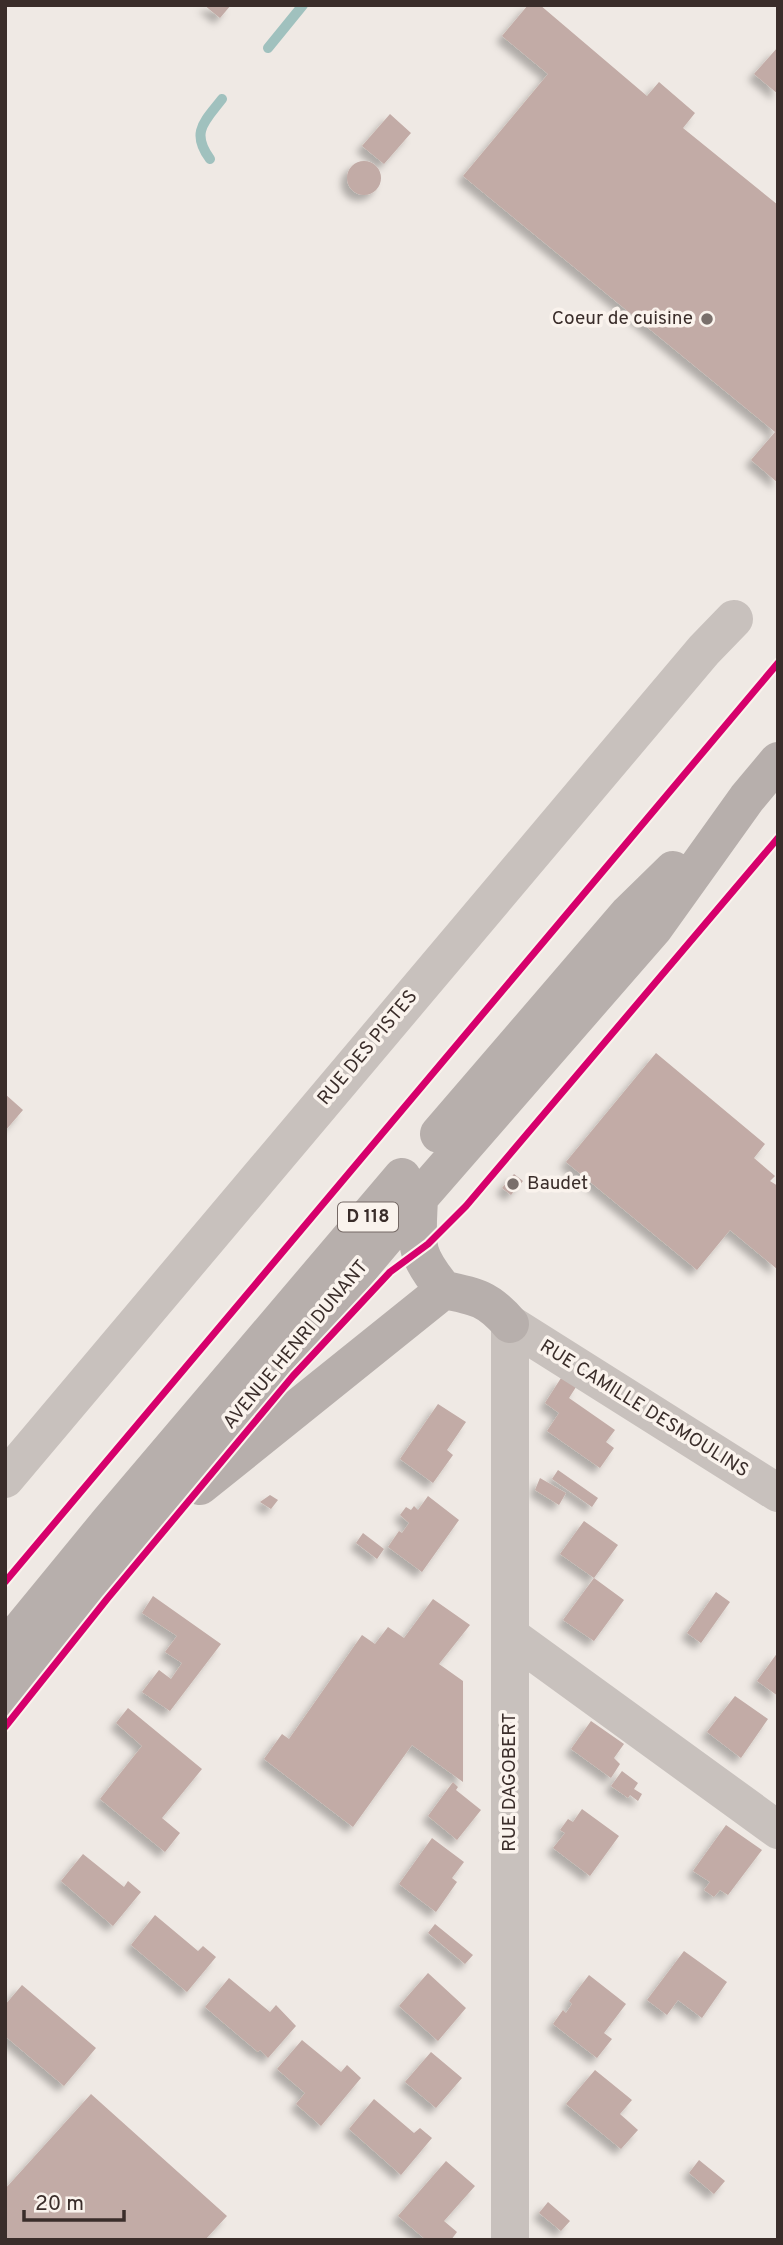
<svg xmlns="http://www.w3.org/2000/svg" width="783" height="2245" font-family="Overpass,sans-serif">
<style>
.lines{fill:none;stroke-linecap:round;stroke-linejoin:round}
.stream{stroke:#a0c1be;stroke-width:10}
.building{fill:#c2aba6;filter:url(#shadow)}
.minor{stroke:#c8c1bd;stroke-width:38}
.major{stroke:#b7afac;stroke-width:38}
.cycleway-casing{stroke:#faf3ed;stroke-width:11}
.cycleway{stroke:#d6006c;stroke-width:7}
.poi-dot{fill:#796f6b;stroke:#faf3ed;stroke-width:2.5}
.labels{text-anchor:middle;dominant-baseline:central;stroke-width:7;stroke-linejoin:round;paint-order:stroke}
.shield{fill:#faf3ed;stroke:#746864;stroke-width:2}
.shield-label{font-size:18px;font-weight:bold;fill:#3a2d2a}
.poi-label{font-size:19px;fill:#3a2d2a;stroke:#faf3ed;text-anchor:end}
.street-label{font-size:19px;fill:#3a2d2a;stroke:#faf3ed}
</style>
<defs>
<filter id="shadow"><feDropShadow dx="-6" dy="6" stdDeviation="3.5" flood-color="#0004"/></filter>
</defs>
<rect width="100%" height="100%" fill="#efe9e4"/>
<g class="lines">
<!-- stream -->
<path class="stream" d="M268,48l35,-43
M210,159c-20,-27 -5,-38 12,-60"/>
</g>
<!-- building -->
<path class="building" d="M204,5h27l-11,13z
M528,5h12l107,91 12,-14 36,31 -12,15 95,77v278l-27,-23 24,-28 -312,-256 85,-102 -46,-38z
M778,47v47l-24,-20z
M390,114l21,19 -27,31 -22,-18z
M347 178a17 17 0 1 1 34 0a17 17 0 1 1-34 0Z
M656,1053l109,91 -11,14 21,18 -5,5 8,5 -1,83 -47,-39 -33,40 -131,-108z
M5,1094l18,16 -18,21z
M514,1174l9,7 -12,14 -9,-7z
M561,1378l15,9 -7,11 46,32 -9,12 8,6 -14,20 -53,-37 12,-18 -14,-10z
M438,1404l28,18 -19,28 6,5 -20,28 -33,-24z
M558,1470l40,28 -6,9 -40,-28z
M540,1478l26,15 -7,12 -24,-15z
M270,1495l8,5 -7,9 -11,-7z
M428,1496l31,24 -37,52 -34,-25 11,-16 3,2 7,-10 -9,-8 6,-8 5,3 3,-4 4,4z
M584,1521l34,24 -24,33 -34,-24z
M363,1533l21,16 -7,10 -21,-16z
M594,1578l30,22 -30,41 -31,-21z
M716,1592l14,10 -29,41 -14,-10z
M153,1596l68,48 -51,67 -28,-19 17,-22 12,9 11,-16 -17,-11 12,-16 -35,-23z
M433,1599l37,26 -31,39 24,17v101l-51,-37 -59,82 -89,-68 18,-25 7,5 73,-104 13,9 13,-17 16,11z
M778,1652v44l-21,-15z
M735,1696l33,23 -27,39 -34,-26z
M128,1708l74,61 -40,49 18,15 -15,19 -65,-53 42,-53 -26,-23z
M591,1721l33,23 -10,14 6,6 -9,14 -40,-29z
M622,1771l16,12 -4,6 8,5 -4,7 -8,-6 -2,3 -17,-12z
M453,1782l5,5 -2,3 25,20 -24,30 -29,-24z
M582,1809l37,27 -29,40 -37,-28 12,-15 -5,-3 8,-11 5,3z
M726,1825l36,25 -34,45 -8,-5 -6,7 -10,-7 6,-8 -17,-11z
M432,1838l32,24 -12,16 5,4 -21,30 -37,-28z
M83,1854l41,33 4,-6 13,11 -28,34 -52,-45z
M155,1915l43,36 5,-5 13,11 -29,35 -56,-47z
M435,1924l38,31 -8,9 -37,-31z
M684,1951l43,31 -25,36 -24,-18 -11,15 -20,-15z
M428,1973l38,35 -28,33 -39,-35z
M589,1975l37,29 -22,29 8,6 -15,19 -44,-34 10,-14 3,3 6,-9 -3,-3z
M229,1978l41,34 6,-7 20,21 -28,32 -8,-8 -2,2 -53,-45z
M22,1985l74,63 -32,38 -59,-50v-31z
M302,2040l39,32 6,-7 14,13 -40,48 -25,-22 9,-11 -28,-24z
M431,2052l31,26 -26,30 -31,-26z
M595,2070l37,30 -12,14 18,16 -17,19 -55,-45z
M91,2094l136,122 -22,24h-200v-51z
M374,2099l40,34 6,-5 12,10 -31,37 -52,-46z
M699,2160l26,21 -11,13 -25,-21z
M446,2161l29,25 -31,35 13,11 -6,8h-25l-28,-24z
M548,2202l22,19 -9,10 -22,-18z"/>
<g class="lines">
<!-- minor -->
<path class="minor" d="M510,1324l268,169
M5,1479l650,-771 49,-58 30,-31
M511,1636l267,194
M510,2240v-916"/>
<!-- major -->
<path class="major" d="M439,1134l190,-221 44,-43
M419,1198c-2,48 -6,54 25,92 32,6 45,9 66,34
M200,1486l244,-196
M5,1649l104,-127 293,-345
M5,1698l77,-100 337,-400 235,-270 93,-130 31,-37"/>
<defs>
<path id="cycleway" d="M5,1582l773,-919
M5,1727l102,-128 186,-223 97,-104 38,-28 38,-38 312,-368"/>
</defs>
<!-- cycleway casing -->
<use href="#cycleway" class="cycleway-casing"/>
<!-- cycleway -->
<use href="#cycleway" class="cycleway"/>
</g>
<!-- markers -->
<g class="poi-dot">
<circle cx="707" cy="319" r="7"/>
<circle cx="513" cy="1184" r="7"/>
</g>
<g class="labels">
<!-- shield labels -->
<rect class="shield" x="338" y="1202.5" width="60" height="29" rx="5"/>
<g class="shield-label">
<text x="368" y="1217">D 118</text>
</g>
<!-- poi labels -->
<g class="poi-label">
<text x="693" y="319">Coeur de cuisine</text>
<text x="527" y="1184" text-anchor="start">Baudet</text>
</g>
<!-- street labels -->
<g class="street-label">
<text transform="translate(368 1048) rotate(-50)">RUE DES PISTES</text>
<text transform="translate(296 1345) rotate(-50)">AVENUE HENRI DUNANT</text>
<text transform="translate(644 1409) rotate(32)">RUE CAMILLE DESMOULINS</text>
<text transform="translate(510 1782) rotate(-90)">RUE DAGOBERT</text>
</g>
</g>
<!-- border -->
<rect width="783" height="2245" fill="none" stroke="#3a2d2a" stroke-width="14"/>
<!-- scale -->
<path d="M24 2210v10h100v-10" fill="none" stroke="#3a2d2a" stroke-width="3.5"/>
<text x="35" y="2210" font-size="21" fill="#3a2d2a" stroke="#faf3ed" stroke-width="5" paint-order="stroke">20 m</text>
</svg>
